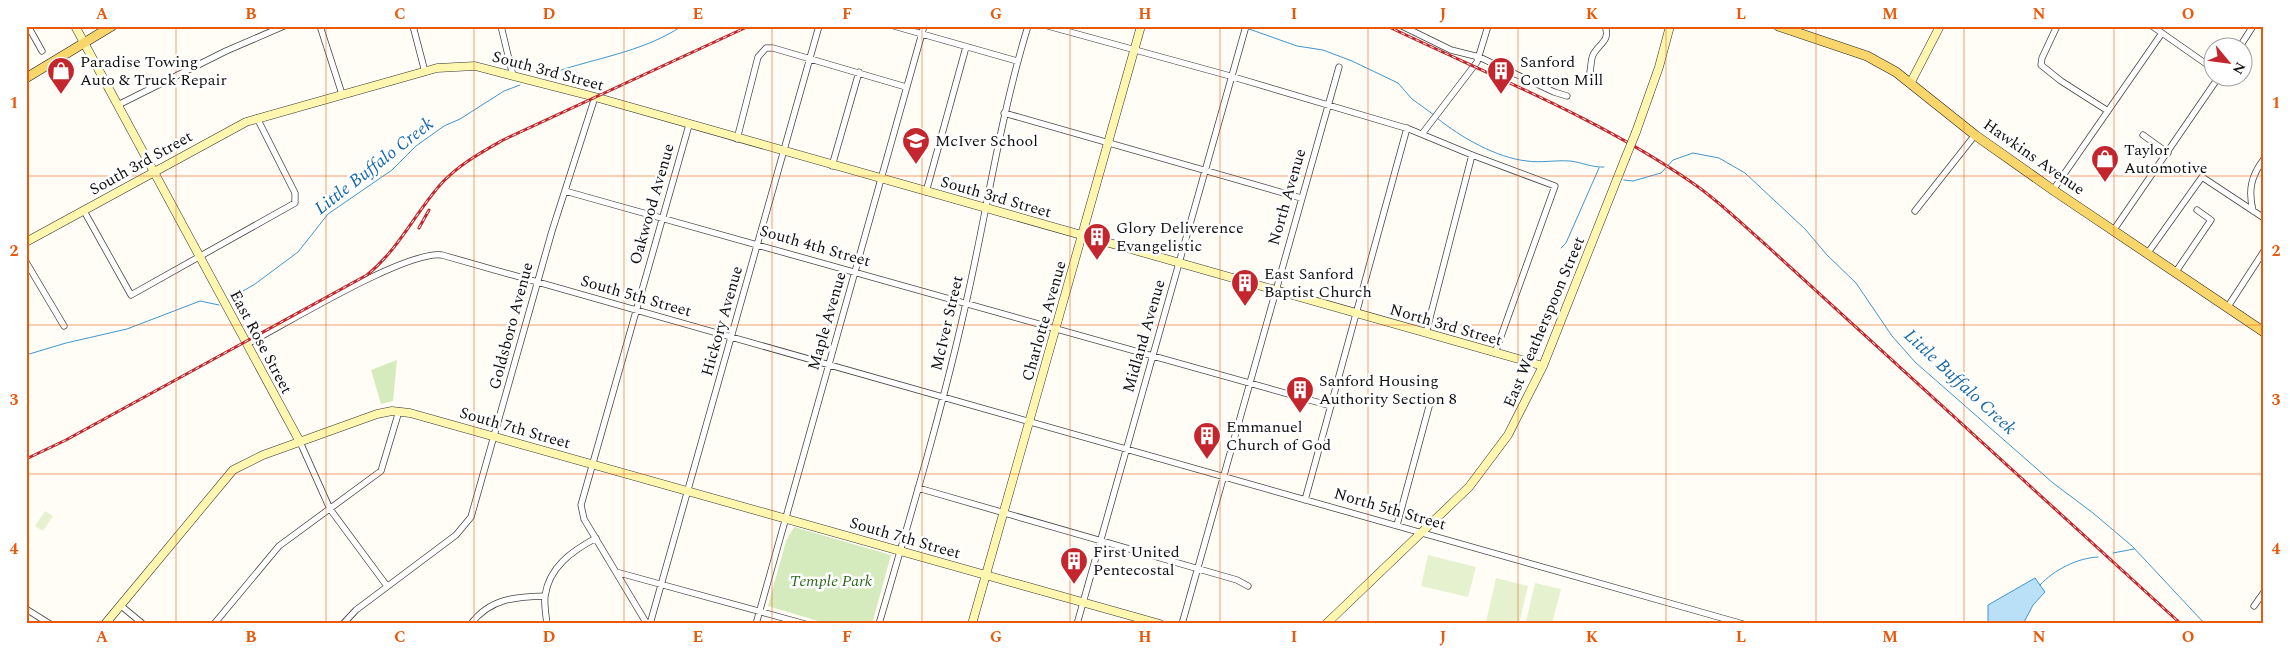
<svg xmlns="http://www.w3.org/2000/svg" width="2290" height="650" font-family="Spectral,serif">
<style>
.green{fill:#d5ebbd}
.pitch{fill:#e6f2cf}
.water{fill:#b9e0f7;stroke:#3f96cf}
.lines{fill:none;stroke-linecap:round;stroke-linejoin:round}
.stream{stroke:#3f96cf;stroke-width:1}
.street-casing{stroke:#444;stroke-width:7}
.secondary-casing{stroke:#333;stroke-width:9}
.primary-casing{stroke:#222;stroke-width:10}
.street{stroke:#fff;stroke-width:5.5}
.secondary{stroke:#fff6b0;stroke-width:8}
.primary{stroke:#f9d66b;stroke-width:9}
.rail-casing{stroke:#c4262e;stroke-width:3}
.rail{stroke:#fff;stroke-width:1;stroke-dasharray:4;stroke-linecap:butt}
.secondary-bridge-casing{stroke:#333;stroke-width:9;stroke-linecap:butt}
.secondary-bridge{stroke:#fff6b0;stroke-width:8}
.grid{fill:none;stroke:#e8590c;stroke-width:1;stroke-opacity:0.55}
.labels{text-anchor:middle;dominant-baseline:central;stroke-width:5;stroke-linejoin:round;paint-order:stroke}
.poi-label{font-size:16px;fill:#111;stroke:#fff;text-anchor:start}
.street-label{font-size:16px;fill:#111;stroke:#fff}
.park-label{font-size:16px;font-style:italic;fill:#2f6b1f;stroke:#fff}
.water-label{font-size:18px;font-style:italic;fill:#1768a6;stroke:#fff}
.neatline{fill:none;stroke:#e8590c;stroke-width:2}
.grid-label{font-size:16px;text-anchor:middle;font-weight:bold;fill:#e8590c}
</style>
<rect width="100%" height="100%" fill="#fffdf5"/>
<!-- green -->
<path class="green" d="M397,360l-4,41 -12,3 -10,-34z
M794,527l97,28 -19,69h-44l-60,-18 18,-65z"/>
<!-- pitch -->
<path class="pitch" d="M45,511l8,5 -10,15 -8,-5z
M1428,555l48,12 -8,30 -47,-11z
M1496,578l32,8 -9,38 -33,-2z
M1535,583l26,6 -9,35 -26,-3z"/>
<!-- water -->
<path class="water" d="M2035,578l10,14 -12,13 -10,19h-35v-19z"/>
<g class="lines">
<!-- stream -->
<path class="stream" d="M1239,26l2,1
M1249,29l48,17 26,4 29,11 46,22 14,16 22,16
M544,76c47,-18 96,-22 138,-50
M1437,118c23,19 60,40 90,43 14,2 28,-1 43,0 10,1 24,7 34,6
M1624,180l9,1 28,-8 12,-13 20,-7 26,5 26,15 60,56 22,26 29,28 36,53 23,26 138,121 40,30 39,33 73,78
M1561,248l5,-5 33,-75
M231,298l24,-14 43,-32 30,-38 64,-44 24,-24 28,-20 16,-7 44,-28 16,-6
M26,355l40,-12 61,-14 73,-28 19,4
M2113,553l21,-4
M2040,585c14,-15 37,-27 58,-28"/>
<defs>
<path id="street" d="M28,26l14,25
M320,26l22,68
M413,26l12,46
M501,26l12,50
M894,26l123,35
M1048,26l182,50 179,53 63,26 83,31 -60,167
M1402,26l49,24 28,7 75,35 13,4
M2057,26l-15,32 -1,7 20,16 47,30
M2152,26l60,42
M2239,48l14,-22
M1590,72c1,-5 1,-13 3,-17 5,-11 18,-14 12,-29
M118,105l108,-54 58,-25
M1004,113l297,85
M1422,134l55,-72 11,-36
M2143,135l25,18
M737,139l21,-82 8,-9h7l133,39
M832,166l27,-94
M2053,190l109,-157
M565,191l766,215
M926,192l40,-145
M84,211l47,84 164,-92v-10l-38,-75
M1915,211l60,-76
M2253,211c-5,-21 -2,-35 11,-52
M2113,231l105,-153
M2147,254l55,-77 62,41
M26,262l38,64
M2175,273l36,-53 -14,-10
M2227,308l37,-57
M1426,333l46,-178
M247,344c39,-20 159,-94 195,-89l1301,369
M300,442l30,67 57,77
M918,488l319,92 11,6
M1305,500l102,-372
M1397,525l33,-122
M616,572l189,52
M120,605l23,19
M2254,606l10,-14
M26,609l24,15
M214,624l65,-78 102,-75 18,-60
M343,624l13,-14 100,-75 15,-18 81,-286 43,-134
M471,624c19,-26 45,-27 74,-28
M547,624c-1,-9 -3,-19 -2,-28 4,-29 27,-45 51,-58
M647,624l-63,-105 -3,-14 108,-380
M650,624l169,-598
M756,624l168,-598
M879,624c31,-107 63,-213 87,-321 21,-92 34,-186 62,-277
M1077,624l169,-598
M1182,624l157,-557"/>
<path id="secondary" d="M75,26l225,416
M1911,82l29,-56
M1636,132l23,-65 11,-41
M26,242l220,-120 191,-54 38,-2 120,31 948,269
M105,624l128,-154 30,-15 114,-41 15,-3 18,2 750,211
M972,624l169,-598
M1326,624l143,-137 39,-52 35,-69 82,-207"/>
<path id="primary" d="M1778,26l89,30 29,16 79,63 78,55 211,142
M26,78l86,-52"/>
</defs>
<!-- street casing -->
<use href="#street" class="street-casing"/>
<!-- secondary casing -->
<use href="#secondary" class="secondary-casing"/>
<!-- primary casing -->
<use href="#primary" class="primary-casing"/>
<!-- street -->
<use href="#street" class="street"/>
<!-- secondary -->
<use href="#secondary" class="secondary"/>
<!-- primary -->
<use href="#primary" class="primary"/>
<defs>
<path id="rail" d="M1387,26c102,49 214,93 307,158 26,18 49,41 72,61l415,379
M419,228l10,-18
M26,459l40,-19 301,-165c31,-25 47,-60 73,-90 18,-20 40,-32 63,-45l246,-114"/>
</defs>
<!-- rail casing -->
<use href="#rail" class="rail-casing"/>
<!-- rail -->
<use href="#rail" class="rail"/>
<defs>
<path id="secondary-bridge" d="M1625,159l11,-27"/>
</defs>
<!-- secondary-bridge casing -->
<use href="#secondary-bridge" class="secondary-bridge-casing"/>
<!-- secondary-bridge -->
<use href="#secondary-bridge" class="secondary-bridge"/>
</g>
<!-- grid -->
<path class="grid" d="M176,26v598M326,26v598M474,26v598M624,26v598M772,26v598M922,26v598M1070,26v598M1220,26v598M1368,26v598M1518,26v598M1666,26v598M1816,26v598M1964,26v598M2114,26v598M26,176h2238M26,325h2238M26,474h2238"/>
<!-- icons -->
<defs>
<symbol id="shop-pin" viewBox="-11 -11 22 30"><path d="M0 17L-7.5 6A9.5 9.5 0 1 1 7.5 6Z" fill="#c4262e" stroke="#fff"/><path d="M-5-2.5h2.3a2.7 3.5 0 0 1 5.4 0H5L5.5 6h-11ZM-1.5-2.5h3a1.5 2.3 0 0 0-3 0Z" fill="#fff"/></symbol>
<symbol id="building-pin" viewBox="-11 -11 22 30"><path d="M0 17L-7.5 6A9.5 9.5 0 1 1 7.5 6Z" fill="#c4262e" stroke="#fff"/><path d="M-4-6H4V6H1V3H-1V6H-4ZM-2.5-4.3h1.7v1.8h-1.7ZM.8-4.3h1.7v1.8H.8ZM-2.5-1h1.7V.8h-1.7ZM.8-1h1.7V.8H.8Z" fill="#fff"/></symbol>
<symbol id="school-pin" viewBox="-11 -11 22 30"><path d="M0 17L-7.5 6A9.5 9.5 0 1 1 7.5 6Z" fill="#c4262e" stroke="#fff"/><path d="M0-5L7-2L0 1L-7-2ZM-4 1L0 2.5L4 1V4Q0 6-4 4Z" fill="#fff"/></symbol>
</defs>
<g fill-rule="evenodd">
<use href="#shop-pin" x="45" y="55" width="32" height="43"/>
<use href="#building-pin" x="1485" y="55" width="32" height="43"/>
<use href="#school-pin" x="900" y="125" width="32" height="43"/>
<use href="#shop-pin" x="2089" y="143" width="32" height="43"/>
<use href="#building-pin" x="1081" y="221" width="32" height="43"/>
<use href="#building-pin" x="1229" y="267" width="32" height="43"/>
<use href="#building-pin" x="1284" y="374" width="32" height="43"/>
<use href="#building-pin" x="1191" y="420" width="32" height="43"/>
<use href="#building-pin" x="1058" y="545" width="32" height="43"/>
</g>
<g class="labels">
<!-- poi labels -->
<g class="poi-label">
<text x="80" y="62">Paradise Towing<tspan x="80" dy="18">Auto &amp; Truck Repair</tspan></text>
<text x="1520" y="62">Sanford<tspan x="1520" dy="18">Cotton Mill</tspan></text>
<text x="935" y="141">McIver School</text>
<text x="2124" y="150">Taylor<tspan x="2124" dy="18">Automotive</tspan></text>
<text x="1116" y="228">Glory Deliverence<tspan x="1116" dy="18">Evangelistic</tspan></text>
<text x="1264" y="274">East Sanford<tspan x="1264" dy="18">Baptist Church</tspan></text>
<text x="1319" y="381">Sanford Housing<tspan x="1319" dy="18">Authority Section 8</tspan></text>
<text x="1226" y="427">Emmanuel<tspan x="1226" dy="18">Church of God</tspan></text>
<text x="1093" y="552">First United<tspan x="1093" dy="18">Pentecostal</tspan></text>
</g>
<!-- street labels -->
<g class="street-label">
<text transform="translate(548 71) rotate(15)">South 3rd Street</text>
<text transform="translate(2034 157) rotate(35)">Hawkins Avenue</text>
<text transform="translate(141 163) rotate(-29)">South 3rd Street</text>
<text transform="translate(996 197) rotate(16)">South 3rd Street</text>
<text transform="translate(1287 197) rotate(-74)">North Avenue</text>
<text transform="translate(652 204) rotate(-74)">Oakwood Avenue</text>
<text transform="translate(815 246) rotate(16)">South 4th Street</text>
<text transform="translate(636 296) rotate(16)">South 5th Street</text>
<text transform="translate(722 321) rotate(-74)">Hickory Avenue</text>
<text transform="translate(827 321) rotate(-74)">Maple Avenue</text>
<text transform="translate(1044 321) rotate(-74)">Charlotte Avenue</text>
<text transform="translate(1544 322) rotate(-67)">East Weatherspoon Street</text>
<text transform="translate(947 323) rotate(-77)">McIver Street</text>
<text transform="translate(1446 325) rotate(16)">North 3rd Street</text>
<text transform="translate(511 326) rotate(-75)">Goldsboro Avenue</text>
<text transform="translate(1144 336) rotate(-74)">Midland Avenue</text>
<text transform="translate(261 342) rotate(62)">East Rose Street</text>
<text transform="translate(515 428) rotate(16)">South 7th Street</text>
<text transform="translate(1390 509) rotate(16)">North 5th Street</text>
<text transform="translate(905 538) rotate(16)">South 7th Street</text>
</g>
<!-- park labels -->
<g class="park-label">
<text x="831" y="581">Temple Park</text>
</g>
<!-- water labels -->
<g class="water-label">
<text transform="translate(374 166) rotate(-38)">Little Buffalo Creek</text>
<text transform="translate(1960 382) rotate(43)">Little Buffalo Creek</text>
</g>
</g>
<!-- border -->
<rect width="2290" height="650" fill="none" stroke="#ffffff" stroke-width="55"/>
<!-- north arrow -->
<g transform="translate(2228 62) rotate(119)"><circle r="24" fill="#ffffff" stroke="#a0a0a0"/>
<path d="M0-4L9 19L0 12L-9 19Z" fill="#c4262e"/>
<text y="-8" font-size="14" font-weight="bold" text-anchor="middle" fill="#111111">N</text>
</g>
<rect x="28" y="28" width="2234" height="594" class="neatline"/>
<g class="grid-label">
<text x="102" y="19">A</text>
<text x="251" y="19">B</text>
<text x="400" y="19">C</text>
<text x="549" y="19">D</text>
<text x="698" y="19">E</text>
<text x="847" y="19">F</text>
<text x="996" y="19">G</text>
<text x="1145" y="19">H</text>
<text x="1294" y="19">I</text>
<text x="1443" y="19">J</text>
<text x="1592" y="19">K</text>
<text x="1741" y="19">L</text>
<text x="1890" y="19">M</text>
<text x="2039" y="19">N</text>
<text x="2188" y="19">O</text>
<text x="14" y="108">1</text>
<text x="2276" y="108">1</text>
<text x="14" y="256">2</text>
<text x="2276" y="256">2</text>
<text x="14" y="405">3</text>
<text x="2276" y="405">3</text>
<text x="14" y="554">4</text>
<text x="2276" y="554">4</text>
<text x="102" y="642">A</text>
<text x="251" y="642">B</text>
<text x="400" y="642">C</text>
<text x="549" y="642">D</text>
<text x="698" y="642">E</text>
<text x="847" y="642">F</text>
<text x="996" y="642">G</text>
<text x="1145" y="642">H</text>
<text x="1294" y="642">I</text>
<text x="1443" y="642">J</text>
<text x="1592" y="642">K</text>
<text x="1741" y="642">L</text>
<text x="1890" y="642">M</text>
<text x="2039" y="642">N</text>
<text x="2188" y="642">O</text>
</g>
</svg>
